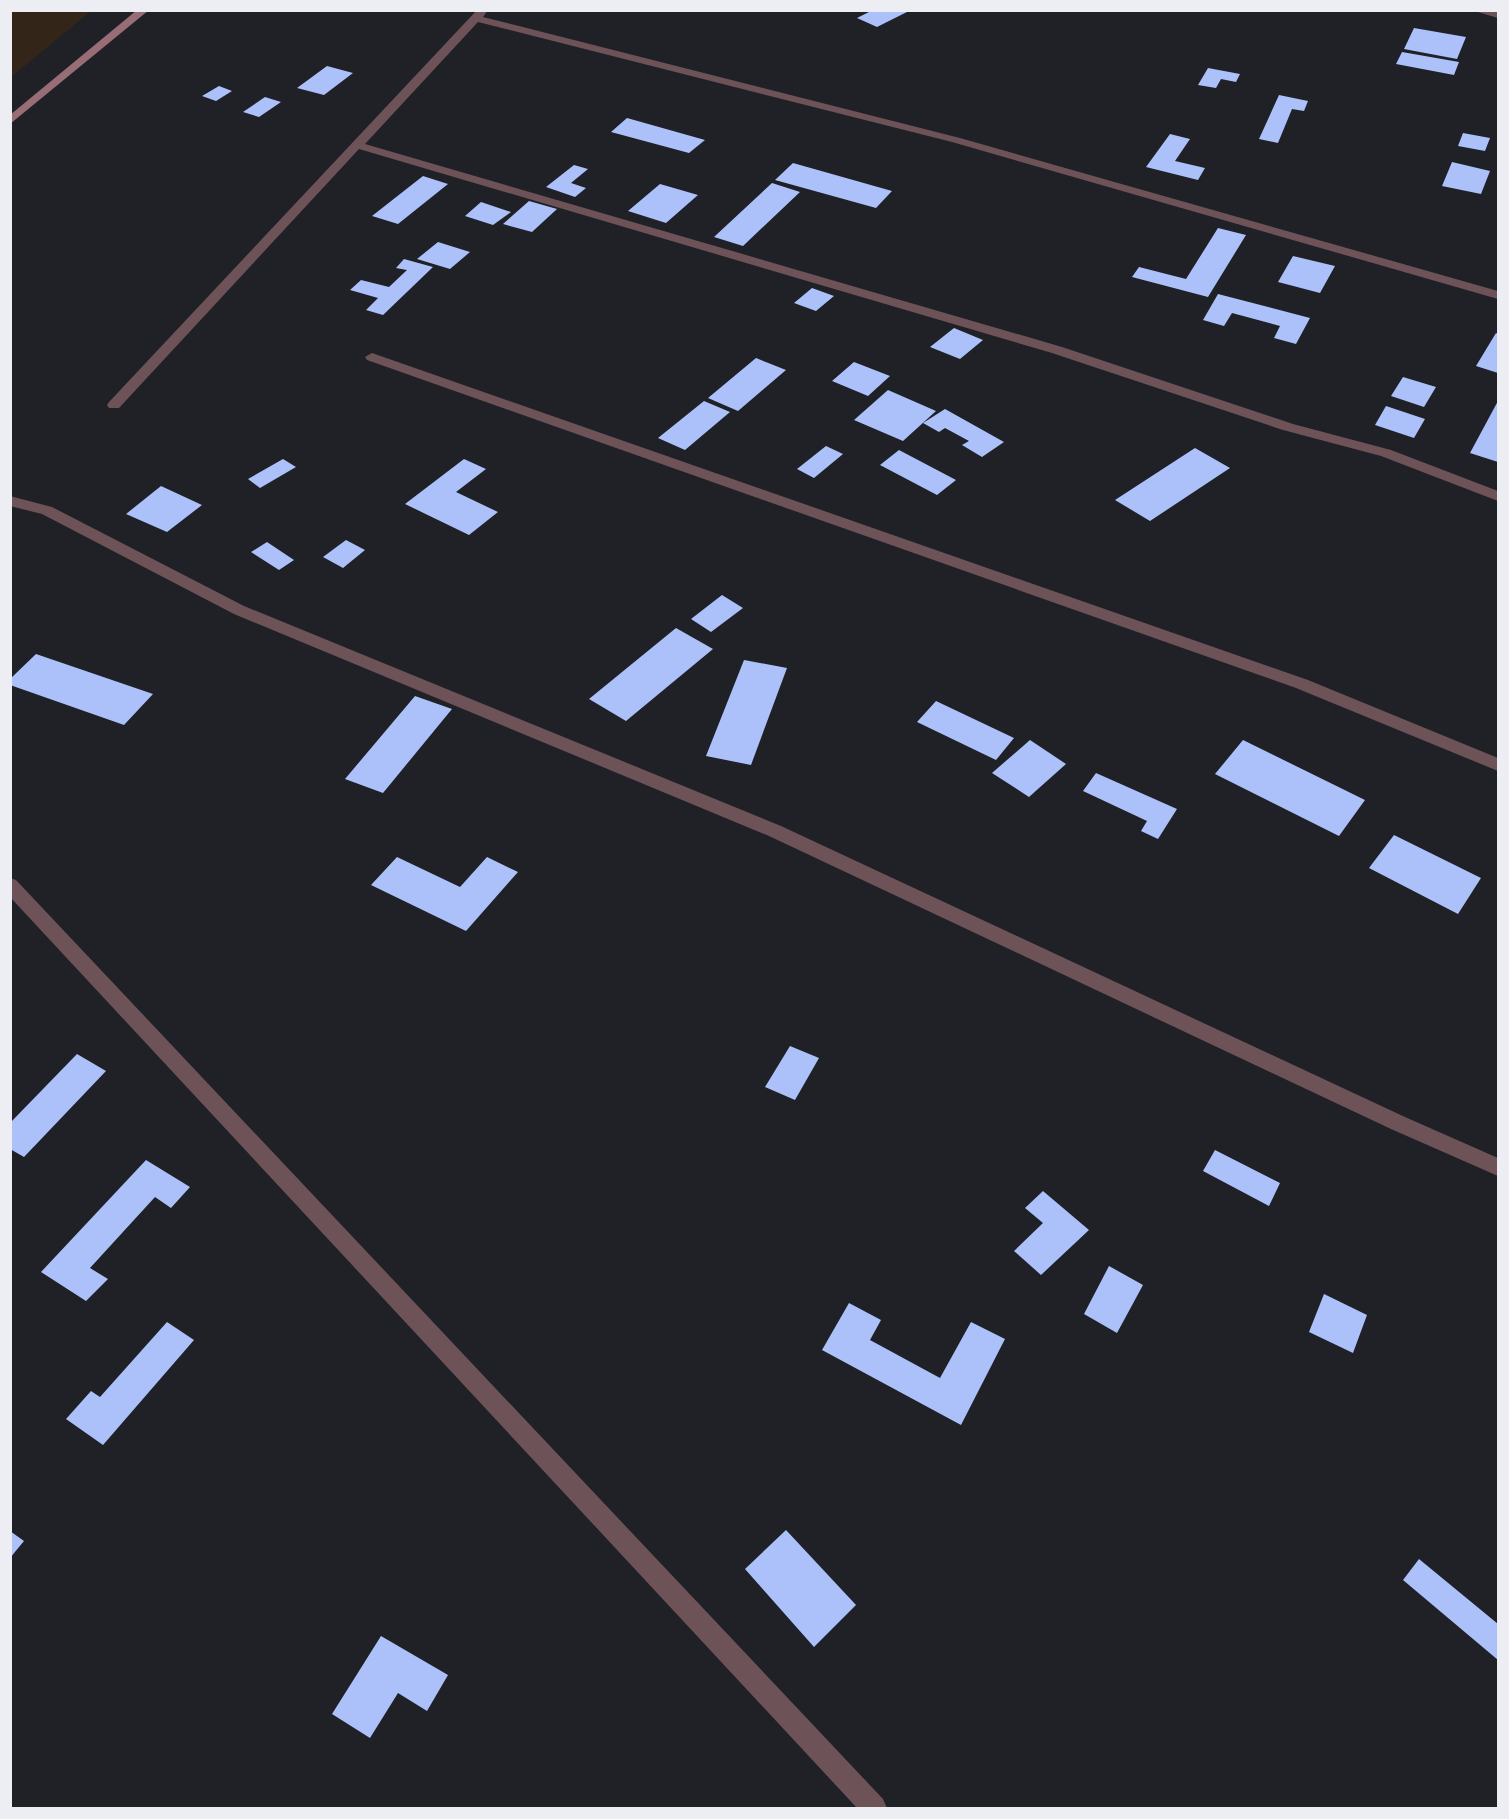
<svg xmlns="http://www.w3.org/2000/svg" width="1509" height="1819" font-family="'Roboto Condensed',sans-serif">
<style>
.commercial{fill:#332618}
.building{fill:#acc1fa}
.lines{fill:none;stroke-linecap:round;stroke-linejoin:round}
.street{fill:#6d5257;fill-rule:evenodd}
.secondary{fill:#986d75;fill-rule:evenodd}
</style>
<rect width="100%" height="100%" fill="#1f2127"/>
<!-- commercial -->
<path class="commercial" d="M11,10h80v1l-80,66z"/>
<!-- building -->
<path class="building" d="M873,10h38l-34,17 -20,-9z
M1414,28l52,9 -9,22 -53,-10z
M1402,52l57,10 -5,13 -58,-11z
M327,66l26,7 -29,22 -27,-7z
M1208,68l32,6 -4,8 -15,-3 -5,9 -18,-3z
M219,86l13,5 -16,10 -14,-5z
M1279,95l29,6 -4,10 -12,-2 -14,34 -19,-4z
M265,97l16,5 -22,15 -16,-5z
M627,118l78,22 -16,13 -78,-21z
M1463,133l27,5 -5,13 -27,-5z
M1170,134l20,5 -15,22 30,7 -7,12 -52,-13z
M1452,162l38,9 -9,23 -39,-8z
M793,163l99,28 -16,17 -101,-28z
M574,165l14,4 -17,14 15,5 -11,9 -29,-10z
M423,176l25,8 -50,40 -26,-8z
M772,183l28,9 -57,54 -29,-9z
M660,184l38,11 -32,28 -38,-12z
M529,201l28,8 -25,23 -29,-8z
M481,202l30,10 -18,13 -28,-9z
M1218,228l28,7 -38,62 -76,-20 7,-10 47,12z
M438,242l32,10 -20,17 -33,-10z
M1293,256l42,10 -15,27 -42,-11z
M404,259l29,8 -50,48 -17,-5 12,-12 -28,-8 11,-10 28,7 18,-17 -11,-2z
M812,288l22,8 -18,15 -22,-8z
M1218,294l92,24 -14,26 -22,-6 6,-12 -48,-13 -8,13 -21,-6z
M954,328l29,12 -23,19 -30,-12z
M1496,333l2,1v39l-22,-7z
M756,358l30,12 -48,41 -30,-13z
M854,362l36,14 -22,20 -36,-15z
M1403,377l33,10 -12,20 -33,-11z
M888,390l48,21 -33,30 -49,-21z
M704,401l26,11 -45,38 -27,-12z
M1498,401v61l-28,-9z
M1386,406l39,13 -11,19 -39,-13z
M945,409l59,33 -22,15 -20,-12 7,-4 -24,-13 -6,4 -16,-9z
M826,446l17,8 -29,24 -17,-9z
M1195,448l35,20 -80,53 -35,-21z
M899,450l57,30 -19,15 -57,-30z
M283,459l13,8 -36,21 -12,-9z
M464,459l22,10 -30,23 42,20 -29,23 -64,-31z
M161,486l41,19 -35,27 -41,-18z
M346,540l19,10 -22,18 -20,-11z
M267,542l27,18 -15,10 -28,-18z
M722,595l21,13 -32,24 -20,-13z
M676,628l37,21 -87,72 -37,-22z
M36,654l117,40 -29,31 -114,-40v-6z
M744,660l43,8 -36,97 -45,-9z
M415,696l37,13 -69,84 -38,-14z
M936,701l78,37 -18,22 -79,-38z
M1030,740l36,24 -37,33 -37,-24z
M1243,740l122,60 -26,36 -124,-62z
M1096,773l81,36 -19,30 -17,-8 6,-10 -64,-30z
M1394,835l87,43 -23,36 -89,-46z
M397,857l63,30 27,-30 31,15 -52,59 -95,-46z
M790,1046l29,12 -24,42 -30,-13z
M77,1054l29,17 -82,86 -14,-8v-26z
M1215,1150l65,33 -11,23 -66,-35z
M146,1160l44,27 -19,21 -16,-11 -65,71 18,11 -22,22 -45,-29z
M1043,1191l46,39 -48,45 -27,-24 29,-28 -18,-15z
M1109,1266l34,19 -26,48 -33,-19z
M1324,1294l43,21 -14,38 -44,-21z
M849,1303l32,17 -11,20 70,38 31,-56 34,17 -44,86 -139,-75z
M167,1322l27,18 -91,105 -37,-26 25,-28 9,6z
M786,1530l70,75 -42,42 -69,-78z
M10,1531l14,10 -14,17z
M1419,1559l79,65v36l-95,-80z
M381,1636l67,39 -21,36 -29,-18 -28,45 -38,-24z"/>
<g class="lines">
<!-- street -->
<path class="street" d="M477,10h11l-5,7 477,121 538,153v8l-546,-157 -474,-120 -113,122 697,203 231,77 98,26 107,41v10l-117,-45 -98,-26 -231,-77 -693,-204 -240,259h-10l-2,-3 2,-3z
M1477,10l21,2v6l-20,-6z
M372,353l936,327 190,78v13l-202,-83 -929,-328 -2,-3z
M10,496l42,11 192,99 537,220 624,291 93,41v18l-107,-47 -622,-293 -535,-222 -192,-100 -32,-8z
M10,878l6,2 867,919 4,9h-30l-847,-911z"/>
<!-- secondary -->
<path class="secondary" d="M137,10h12l-139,114v-9z"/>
</g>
<!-- border -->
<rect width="1509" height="1819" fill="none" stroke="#edeef3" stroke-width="24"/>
</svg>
